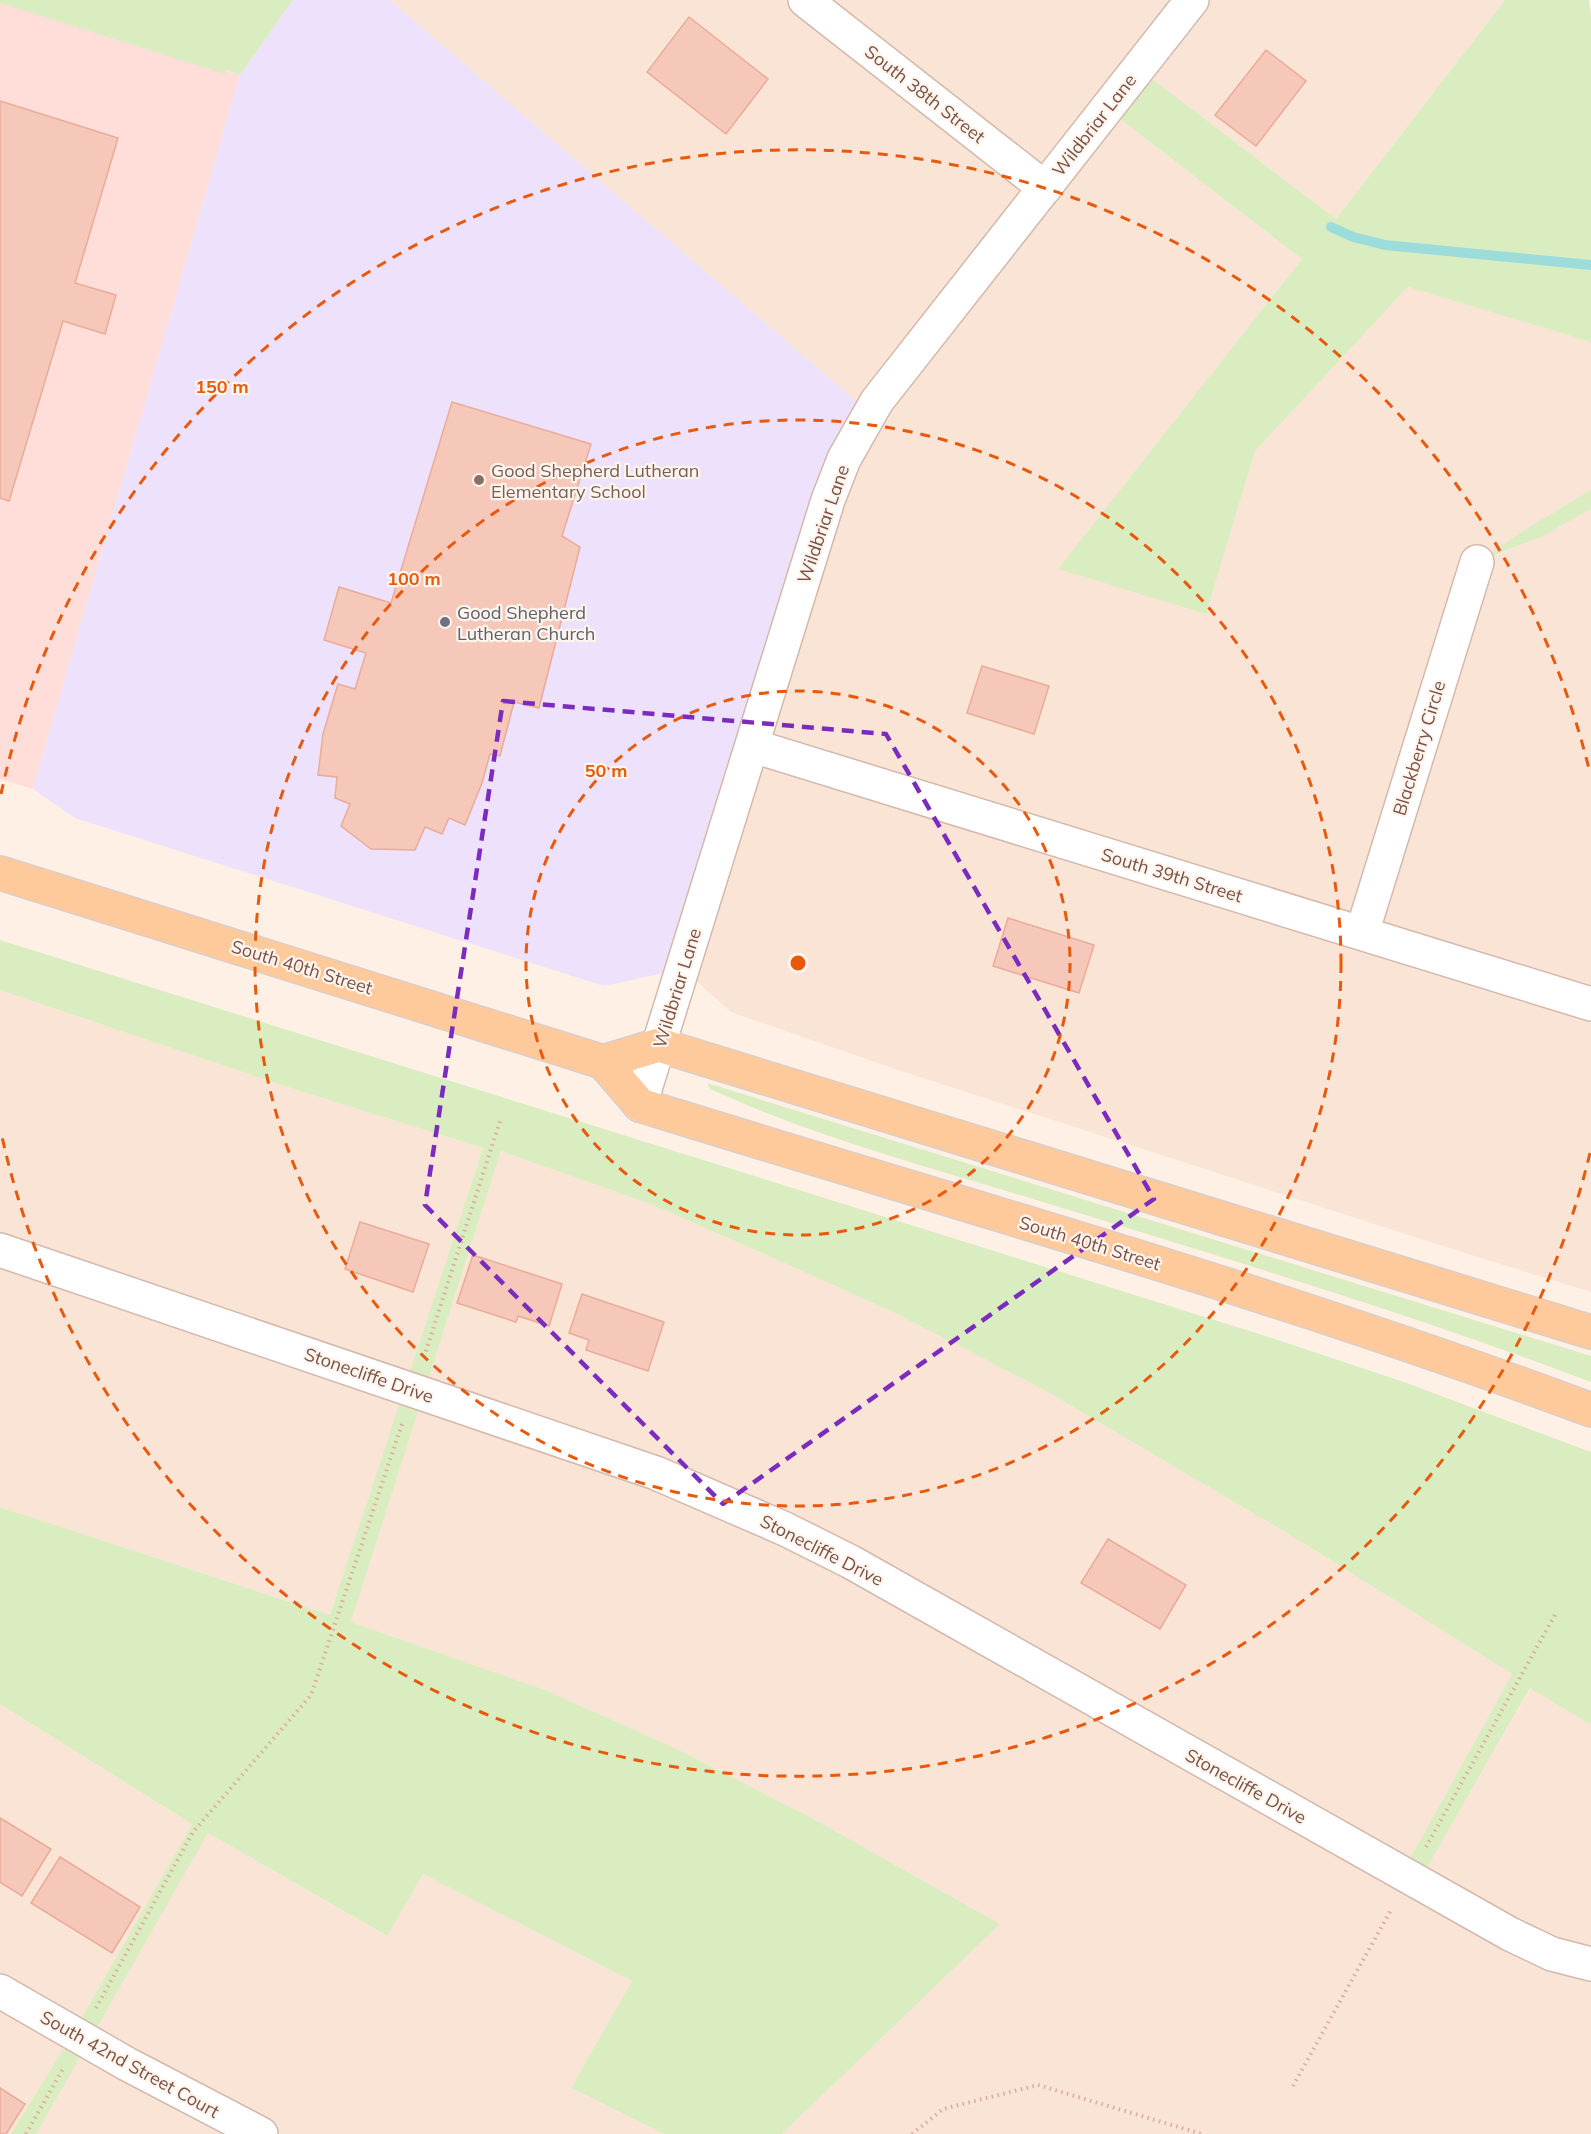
<svg xmlns="http://www.w3.org/2000/svg" width="1591" height="2134" font-family="Mulish,sans-serif">
<style>
.residential{fill:#f9e4d5}
.commercial{fill:#ffddd8}
.education{fill:#ede1fb}
.green{fill:#daedc1}
.lines{fill:none;stroke-linecap:round;stroke-linejoin:round}
.stream{stroke:#9cdddc;stroke-width:10}
.building{fill:#f6c8ba;stroke:#eaab99;stroke-width:1.5}
.minor-casing{stroke:#d4b8ac;stroke-width:36}
.major-casing{stroke:#dacecb;stroke-width:36}
.path{stroke:#dcab9c;stroke-width:4;stroke-dasharray:1.5 4.5;stroke-linecap:butt}
.minor{stroke:#fff;stroke-width:33}
.major{stroke:#ffca9b;stroke-width:33}
.marked{fill:none;stroke:#7b2cbf;stroke-width:4.5;stroke-dasharray:12 8;stroke-linejoin:round}
.ring{fill:none;stroke:#e8590c;stroke-width:3;stroke-dasharray:10 8}
.education-dot{fill:#8d6e63;stroke:#fff5ed;stroke-width:2}
.worship-dot{fill:#6b7280;stroke:#fff5ed;stroke-width:2}
.labels{text-anchor:middle;dominant-baseline:central;stroke-width:4.5;stroke-linejoin:round;paint-order:stroke}
.street-label{font-size:18px;fill:#7a5147;stroke:#fff5ed}
.education-label{font-size:18px;fill:#785e54;stroke:#fff5ed;text-anchor:start}
.worship-label{font-size:18px;fill:#5b616d;stroke:#fff5ed;text-anchor:start}
.centre{fill:#e8590c;stroke:#fff5ed;stroke-width:3}
.ring-label{font-size:18px;text-anchor:middle;font-weight:bold;fill:#e8590c;stroke:#fff5ed;stroke-width:4.5;stroke-linejoin:round;paint-order:stroke}
</style>
<rect width="100%" height="100%" fill="#fef0e5"/>
<!-- residential -->
<path class="residential" d="M390,0h1115l-169,219 -197,-150 -32,40 195,150 -243,309 147,46 49,-163 153,-164 183,55v148l-57,34 -53,37 60,-24 50,-28v783l-142,-44 -554,-179 -164,-57 -48,-43 187,-556z
M0,990l278,94 205,64 -153,467 -330,-108z
M501,1151l152,54 107,47 133,60 153,79 251,148 215,135 -110,199 16,9 113,-194 60,37v409h-809l218,-210 -190,-107 -135,-69 -130,-58 -194,-68z
M0,1704l192,120 -119,209 -62,101h-11z
M208,1833l178,103 37,-62 209,107 -61,107 93,46h-628z"/>
<!-- commercial -->
<path class="commercial" d="M0,0l240,75 -207,714 -33,-10z"/>
<!-- education -->
<path class="education" d="M293,0h97l480,413 -187,556 -79,17 -529,-168 -42,-29 207,-714z"/>
<!-- green -->
<path class="green" d="M0,0h293l-53,75 -14,-5 -1,4 -225,-71z
M1505,0h84l2,17v325l-183,-55 -153,164 -49,163 -148,-45 244,-310 -195,-150 31,-41 198,151z
M1591,490v19l-50,28 -64,25 57,-38z
M0,940l1272,398 132,44 187,70v273l-61,-37 -112,195 -16,-10 110,-199 -215,-135 -251,-148 -153,-79 -133,-60 -107,-47 -152,-54 -150,471 194,68 130,58 135,69 190,107 -218,210h-118l-93,-46 61,-107 -209,-107 -36,62 -179,-103 -172,301h-25l62,-101 119,-209 -192,-120v-197l330,108 153,-467 -205,-64 -278,-94z
M707,1083l884,273v26c-179,-68 -363,-123 -545,-179 -113,-35 -229,-65 -336,-114z"/>
<g class="lines">
<!-- stream -->
<path class="stream" d="M1331,227l22,10 32,8 206,20"/>
</g>
<!-- building -->
<path class="building" d="M689,17l79,62 -42,55 -79,-62z
M1266,50l40,31 -50,65 -41,-31z
M0,101l118,37 -43,145 41,12 -11,39 -42,-13 -54,180 -9,-3z
M452,402l139,42 -29,92 18,11 -41,161 -25,-6 -14,54 -10,-2 -8,29 -17,42 -16,-7 -7,16 -17,-7 -10,23 -44,-1 -30,-23 9,-22 -15,-6 2,-21 -19,-2 5,-41 15,-50 17,5 11,-36 -42,-13 15,-53 52,16z
M982,666l67,20 -15,48 -67,-21z
M1008,918l86,27 -15,48 -86,-27z
M360,1222l69,22 -16,48 -68,-23z
M473,1255l89,29 -13,42 -31,-10 -2,6 -59,-19z
M582,1294l82,28 -16,49 -62,-21 3,-10 -20,-7z
M1108,1539l78,46 -26,44 -79,-46z
M0,1818l51,31 -29,47 -22,-14z
M60,1857l80,50 -28,46 -81,-50z
M0,2088l25,16 -19,30h-6z"/>
<g class="lines">
<defs>
<path id="minor" d="M805,0l240,188
M753,746l838,258
M1362,933l115,-371
M640,1105l188,-605 16,-41 33,-58 315,-401
M0,1250l656,223 129,56 66,33 659,372 42,20 39,10
M0,1991l127,73 134,70"/>
<path id="major" d="M0,873l603,189 37,43c318,99 639,188 951,305
M603,1062l56,-17 932,287"/>
</defs>
<!-- minor casing -->
<use href="#minor" class="minor-casing"/>
<!-- major casing -->
<use href="#major" class="major-casing"/>
<!-- path -->
<path class="path" d="M424,1357l76,-236
M1426,1847l131,-236
M96,2008l97,-176 118,-137 91,-271
M1293,2086l99,-178
M26,2134l38,-67
M912,2134l31,-25 95,-24 164,49"/>
<!-- minor -->
<use href="#minor" class="minor"/>
<!-- major -->
<use href="#major" class="major"/>
</g>
<!-- marked area -->
<path class="marked" d="M503,701l383,33 268,465 -431,305 -298,-299z"/>
<!-- distance rings -->
<g class="ring">
<circle cx="798" cy="963" r="272"/>
<circle cx="798" cy="963" r="543"/>
<path d="M1590 1153A815 815 0 0 1 1 1132M1 794A815 815 0 0 1 1590 773"/>
</g>
<!-- markers -->
<circle class="education-dot" cx="479" cy="480" r="6"/>
<circle class="worship-dot" cx="445" cy="622" r="6"/>
<g class="labels">
<!-- street labels -->
<g class="street-label">
<text transform="translate(925 94) rotate(38)">South 38th Street</text>
<text transform="translate(1094 125) rotate(-52)">Wildbriar Lane</text>
<text transform="translate(823 524) rotate(-71)">Wildbriar Lane</text>
<text transform="translate(1419 748) rotate(-73)">Blackberry Circle</text>
<text transform="translate(1172 875) rotate(17)">South 39th Street</text>
<text transform="translate(302 967) rotate(17)">South 40th Street</text>
<text transform="translate(677 988) rotate(-73)">Wildbriar Lane</text>
<text transform="translate(1090 1243) rotate(17)">South 40th Street</text>
<text transform="translate(369 1375) rotate(19)">Stonecliffe Drive</text>
<text transform="translate(822 1550) rotate(27)">Stonecliffe Drive</text>
<text transform="translate(1246 1786) rotate(29)">Stonecliffe Drive</text>
<text transform="translate(130 2064) rotate(29)">South 42nd Street Court</text>
</g>
<!-- education labels -->
<g class="education-label">
<text x="491" y="470">Good Shepherd Lutheran<tspan x="491" dy="21">Elementary School</tspan></text>
</g>
<!-- worship labels -->
<g class="worship-label">
<text x="457" y="612">Good Shepherd<tspan x="457" dy="21">Lutheran Church</tspan></text>
</g>
</g>
<circle cx="798" cy="963" r="9" class="centre"/>
<g class="ring-label">
<text x="222" y="393">150 m</text>
<text x="414" y="585">100 m</text>
<text x="606" y="777">50 m</text>
</g>
</svg>
